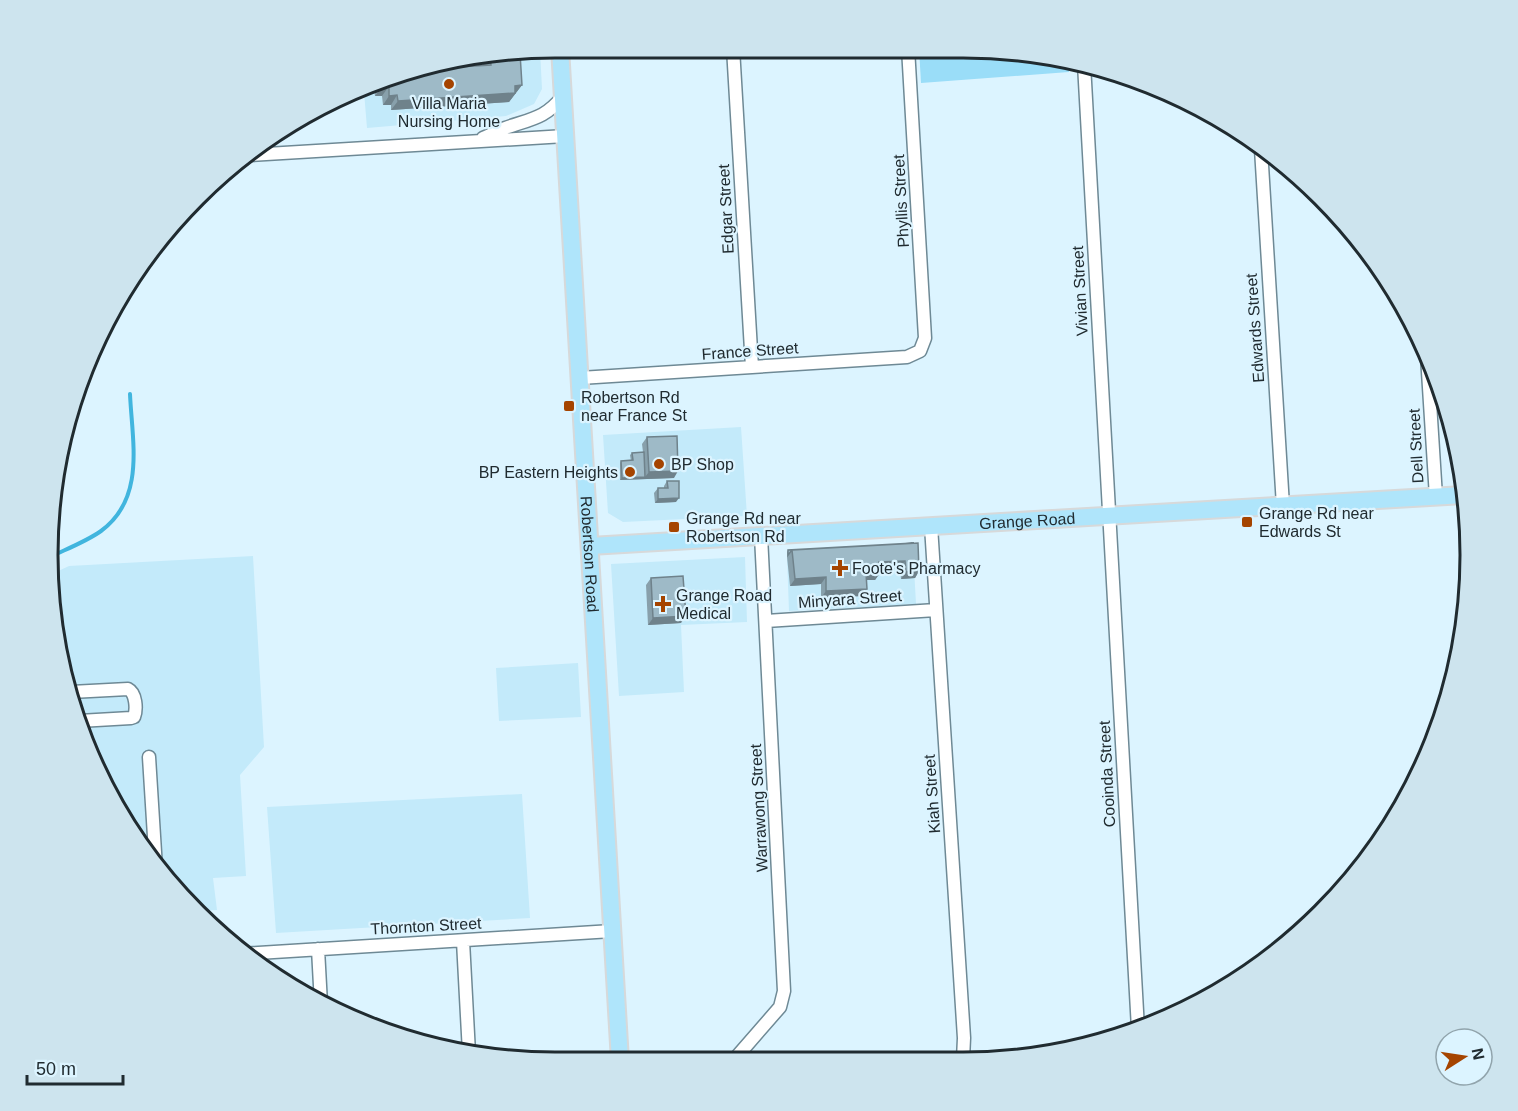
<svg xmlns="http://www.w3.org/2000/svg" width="1518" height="1111" font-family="Arial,sans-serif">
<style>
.built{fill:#c3eafa}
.green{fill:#9addf8}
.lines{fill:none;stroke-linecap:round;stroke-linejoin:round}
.stream{stroke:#41b5de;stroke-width:4}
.minor-casing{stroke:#6e8995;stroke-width:15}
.major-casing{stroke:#d7d9da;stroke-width:20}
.minor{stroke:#fff;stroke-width:12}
.major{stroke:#afe5fb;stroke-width:16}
.wall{fill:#88a0ab}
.shaded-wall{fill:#6f828b}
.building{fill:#9ebac7;stroke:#6f828b;stroke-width:1.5}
.poi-dot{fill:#a54400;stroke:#dcf4ff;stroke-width:2}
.labels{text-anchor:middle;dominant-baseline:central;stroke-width:4.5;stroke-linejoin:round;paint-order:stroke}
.poi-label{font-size:16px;fill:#202b30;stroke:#dcf4ff;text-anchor:start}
.street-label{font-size:16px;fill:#202b30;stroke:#dcf4ff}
.rim{fill:none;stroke:#202b30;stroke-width:3}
</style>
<rect width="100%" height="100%" fill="#dcf4ff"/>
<!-- built -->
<path class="built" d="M540,50l2,39 -8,15 -28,12 -139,12 -3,-36 60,-27z
M741,427l6,89 -124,6 -15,-9 -5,-78z
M913,550l3,54 -127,7 -2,-54z
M253,556l11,191 -24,28 6,101 -33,2 4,32 -18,1 -46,-46 -66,-115 -35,-129v-47l17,-8z
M745,557l2,65 -66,3 3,67 -65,4 -8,-132z
M578,663l3,54 -82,4 -3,-53z
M522,794l8,124 -254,15 -9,-126z"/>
<!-- green -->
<path class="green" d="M919,48h44l105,14 1,10 -148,11z"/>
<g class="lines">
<!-- stream -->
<path class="stream" d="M52,556c17,-8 35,-15 49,-25 45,-33 31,-90 29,-137"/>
<defs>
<path id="minor" d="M733,48l19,319
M1084,64l54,965
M483,138c7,-3 14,-7 22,-10 25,-9 40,-9 58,-32
M1261,149l22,357
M250,155l315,-19
M1427,356l9,141
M580,378l327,-21 13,-6 5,-13 -17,-290
M931,526l33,512 -1,21
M766,621l170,-11
M71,692l57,-3c8,4 9,20 6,28l-3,1 -52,3
M149,757l7,111
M463,941l6,112
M318,949l3,55
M242,954l370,-23
M733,1061l47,-54 4,-16 -23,-455"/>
<g id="major">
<path id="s1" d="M560,48l60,1013"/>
<path id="s2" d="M590,546l874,-51"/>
</g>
</defs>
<!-- minor casing -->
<use href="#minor" class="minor-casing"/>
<!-- major casing -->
<use href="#major" class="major-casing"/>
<!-- minor -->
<use href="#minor" class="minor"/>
<!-- major -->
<use href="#major" class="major"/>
</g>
<!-- wall -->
<path class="wall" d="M520,53l2,32 -13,17 -118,8v-5h-8l-1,-9h-7l-1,-8 38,-17 22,-2v-5l24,-3v6l25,-1v-8z
M647,437l27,41 -54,2v-17l1,-2h10l-1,-6 2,-2 11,-1 -1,-8z
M667,481l9,21 -21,1 -1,-10 4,-5h6v-2z
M914,543l5,28 -4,7 -14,1 -1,-11 -20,1v4l-5,7h-9l-4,16 -41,2v-14l-31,2 -3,-29v-5l1,-2z
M651,578l30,45 -33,2 -2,-40z"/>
<!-- shaded-wall -->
<path class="shaded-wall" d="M522,85l-13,17 -118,8 7,-9z
M389,86l-7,10h-7l7,-9z
M397,95l-6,10h-8l6,-9z
M678,471l-4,7 -54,2 2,-2 23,-1 4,-5z
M679,498l-3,4 -21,1 3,-4z
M905,561l-5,7 -26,1 5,-7z
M919,571l-4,7 -14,1 5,-7z
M866,573h14l-5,7h-14z
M826,577l-5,7 -31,2 5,-7z
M867,589l-5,7 -41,2 5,-7z
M686,616l-5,7 -33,2 5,-7z"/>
<!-- building -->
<path class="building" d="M520,53l2,32 -7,1v7l-117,8 -1,-6 -8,1v-10l-7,1 -1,-2 31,-14 29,-2v-6l17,-2v6l33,-2 -1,-8z
M677,436l1,35 -29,1 -2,-35z
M644,452l1,25 -23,1 -1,-17 12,-1 -1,-7z
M667,481h12v17l-21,1v-11h10z
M914,543l-122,7 -4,5v-5z
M918,543l1,28 -13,1 -1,-11 -26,1 1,11h-14l1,16 -41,2v-14l-31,2 -3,-29z
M683,576l3,40 -33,2 -2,-40z"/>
<!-- markers -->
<g class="poi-dot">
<circle cx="449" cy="84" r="6"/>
<rect x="563" y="400" width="12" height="12" rx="3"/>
<circle cx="659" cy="464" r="6"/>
<circle cx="630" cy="472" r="6"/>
<rect x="1241" y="516" width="12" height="12" rx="3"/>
<rect x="668" y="521" width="12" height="12" rx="3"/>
<path d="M837 559h6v6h6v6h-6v6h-6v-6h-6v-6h6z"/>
<path d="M660 595h6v6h6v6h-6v6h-6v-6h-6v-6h6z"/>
</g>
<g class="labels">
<!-- poi labels -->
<g class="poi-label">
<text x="449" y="103" text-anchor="middle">Villa Maria<tspan x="449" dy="18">Nursing Home</tspan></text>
<text x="581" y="397">Robertson Rd<tspan x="581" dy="18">near France St</tspan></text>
<text x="671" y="464">BP Shop</text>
<text x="618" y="472" text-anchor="end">BP Eastern Heights</text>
<text x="1259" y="513">Grange Rd near<tspan x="1259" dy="18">Edwards St</tspan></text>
<text x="686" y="518">Grange Rd near<tspan x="686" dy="18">Robertson Rd</tspan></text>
<text x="852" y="568">Foote's Pharmacy</text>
<text x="676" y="595">Grange Road<tspan x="676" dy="18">Medical</tspan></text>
</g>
<!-- street labels -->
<g class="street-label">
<text transform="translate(901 201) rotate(-93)">Phyllis Street</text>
<text transform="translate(726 209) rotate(-93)">Edgar Street</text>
<text transform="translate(1080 291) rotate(-93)">Vivian Street</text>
<text transform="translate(1255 328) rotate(-94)">Edwards Street</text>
<text transform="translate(750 351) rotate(-4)">France Street</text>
<text transform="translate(1416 446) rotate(-93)">Dell Street</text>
<text stroke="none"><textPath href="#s2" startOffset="438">Grange Road</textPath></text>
<text stroke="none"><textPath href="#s1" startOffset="507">Robertson Road</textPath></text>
<text transform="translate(850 599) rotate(-4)">Minyara Street</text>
<text transform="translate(1107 774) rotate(-93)">Cooinda Street</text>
<text transform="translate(932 794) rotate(-94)">Kiah Street</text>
<text transform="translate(759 808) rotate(-93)">Warrawong Street</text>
<text transform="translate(426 926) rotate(-3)">Thornton Street</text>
</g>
</g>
<!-- crop -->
<path d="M0 0H1518V1111H0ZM555 58H963A497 497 0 0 1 1460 555V555A497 497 0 0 1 963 1052H555A497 497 0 0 1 58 555V555A497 497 0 0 1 555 58Z" fill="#cde4ee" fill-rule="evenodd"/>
<path class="rim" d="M555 58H963A497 497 0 0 1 1460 555V555A497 497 0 0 1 963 1052H555A497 497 0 0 1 58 555V555A497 497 0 0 1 555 58Z"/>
<!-- north arrow -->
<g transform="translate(1464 1057) rotate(78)"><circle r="28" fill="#dcf4ff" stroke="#91a4ac" stroke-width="1.5"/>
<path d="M0-4.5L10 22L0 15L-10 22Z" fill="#a54400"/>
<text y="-9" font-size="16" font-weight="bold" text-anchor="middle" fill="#202b30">N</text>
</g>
<!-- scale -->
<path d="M27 1075v9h96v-9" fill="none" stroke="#202b30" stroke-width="3"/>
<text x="36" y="1075" font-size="18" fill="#202b30" stroke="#dcf4ff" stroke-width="4.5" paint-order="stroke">50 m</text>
</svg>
